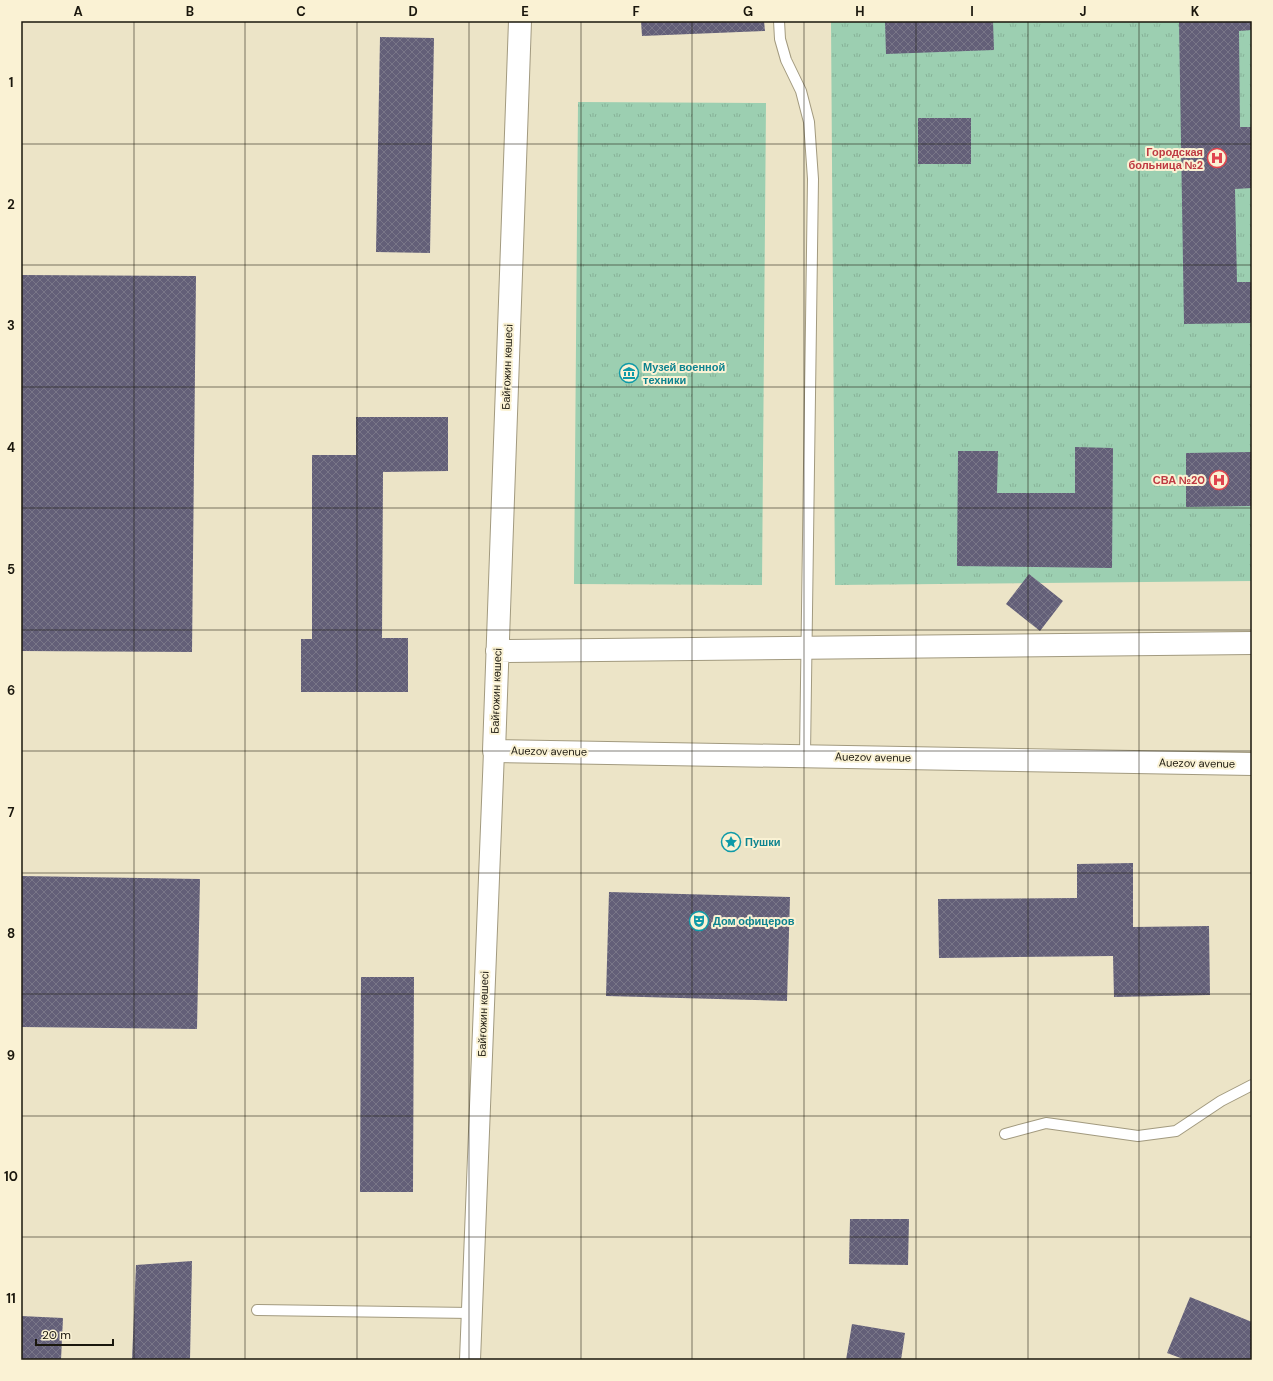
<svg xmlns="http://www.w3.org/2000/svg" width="1273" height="1381" font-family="'DM Sans',sans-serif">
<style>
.park{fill:url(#park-tufts)}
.building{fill:url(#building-cross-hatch)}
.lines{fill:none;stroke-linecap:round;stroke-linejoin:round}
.lane-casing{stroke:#a29a7f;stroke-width:12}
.street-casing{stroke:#a29a7f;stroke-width:22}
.secondary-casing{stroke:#a29a7f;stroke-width:24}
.lane{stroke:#fff;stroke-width:10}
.street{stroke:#fff;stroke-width:20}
.secondary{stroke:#fff;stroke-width:22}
.grid{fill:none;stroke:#1a170d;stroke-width:1;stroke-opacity:0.55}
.labels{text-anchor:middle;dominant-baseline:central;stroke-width:4;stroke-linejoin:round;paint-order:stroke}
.health-label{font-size:11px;font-weight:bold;fill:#be3a42;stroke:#faf2d4;text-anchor:end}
.street-label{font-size:11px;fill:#1a170d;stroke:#faf2d4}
.culture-label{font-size:11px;font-weight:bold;fill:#0d838f;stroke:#faf2d4;text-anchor:start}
.neatline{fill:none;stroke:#1a170d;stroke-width:1.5}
.grid-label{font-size:13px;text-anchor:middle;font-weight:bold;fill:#1a170d}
</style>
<defs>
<pattern id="park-tufts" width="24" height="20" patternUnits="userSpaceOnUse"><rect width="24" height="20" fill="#9ccfb1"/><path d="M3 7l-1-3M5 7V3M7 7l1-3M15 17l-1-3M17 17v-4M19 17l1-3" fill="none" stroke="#86b197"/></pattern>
<pattern id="building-cross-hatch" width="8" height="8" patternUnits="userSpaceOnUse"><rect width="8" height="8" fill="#635f78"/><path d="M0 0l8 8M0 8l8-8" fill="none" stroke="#797688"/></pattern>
</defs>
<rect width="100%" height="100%" fill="#ece4c7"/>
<!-- park -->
<path class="park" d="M831,21h421v560l-417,4z
M578,102l188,1 -4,482 -188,-1z"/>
<!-- building -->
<path class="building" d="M641,21h123l1,10 -123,5z
M885,21h108l1,29 -108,4z
M1179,21h73v9l-13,1 1,96h12v61l-17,1 2,93h15v41l-68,1z
M380,37l54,1 -4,215 -54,-1z
M918,118h53v46h-53z
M21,275l175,1 -4,376 -171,-1z
M356,417h92v54l-65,1 -1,166h26v54h-107v-53h11v-184h44z
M1075,447l38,1 -1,120 -155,-2 1,-115h40l-1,42h78z
M1252,452v54l-66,1v-54z
M1029,574l34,27 -23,30 -34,-27z
M1133,863v64l76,-1 1,69 -96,2 -1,-41 -174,2 -1,-59 139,-1v-34z
M21,876l179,3 -3,150 -176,-2z
M609,892l181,5 -3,104 -181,-5z
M361,977h53l-1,215h-53z
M850,1219h59l-1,46 -59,-1z
M192,1261l-2,99h-58l4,-95z
M1190,1297l62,25v38h-66l-19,-7z
M21,1316l42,2 -2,42h-40z
M852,1324l53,9 -4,27h-55z"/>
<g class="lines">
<defs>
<path id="lane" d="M779,21l1,18 6,21 15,31 8,31 4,57 -8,576
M1005,1134l41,-11 92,13 38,-5 45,-30 31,-16
M257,1310l214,3"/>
<path id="street" d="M470,1360l24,-609"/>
<path id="secondary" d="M520,21l-26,730 758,13
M497,651l755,-8"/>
</defs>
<!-- lane casing -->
<use href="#lane" class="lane-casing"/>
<!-- street casing -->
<use href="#street" class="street-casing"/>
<!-- secondary casing -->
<use href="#secondary" class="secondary-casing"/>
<!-- lane -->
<use href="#lane" class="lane"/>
<!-- street -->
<use href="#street" class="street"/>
<!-- secondary -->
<use href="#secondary" class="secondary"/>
</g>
<!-- grid -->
<path class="grid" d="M134,21v1339M245,21v1339M357,21v1339M469,21v1339M581,21v1339M692,21v1339M804,21v1339M916,21v1339M1028,21v1339M1139,21v1339M21,144h1231M21,265h1231M21,387h1231M21,508h1231M21,630h1231M21,751h1231M21,873h1231M21,994h1231M21,1116h1231M21,1237h1231"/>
<!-- icons -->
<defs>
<symbol id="hospital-ring" viewBox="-11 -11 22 22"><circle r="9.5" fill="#faf2d4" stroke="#e0444e" stroke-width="1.5"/><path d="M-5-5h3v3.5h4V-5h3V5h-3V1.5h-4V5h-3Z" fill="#e0444e"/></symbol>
<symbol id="museum-ring" viewBox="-11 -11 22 22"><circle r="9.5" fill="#faf2d4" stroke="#0f9aa8" stroke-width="1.5"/><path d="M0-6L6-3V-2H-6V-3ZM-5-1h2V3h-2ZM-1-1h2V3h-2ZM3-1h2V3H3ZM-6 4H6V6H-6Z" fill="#0f9aa8"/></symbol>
<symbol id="sight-ring" viewBox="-11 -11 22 22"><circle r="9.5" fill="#faf2d4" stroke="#0f9aa8" stroke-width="1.5"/><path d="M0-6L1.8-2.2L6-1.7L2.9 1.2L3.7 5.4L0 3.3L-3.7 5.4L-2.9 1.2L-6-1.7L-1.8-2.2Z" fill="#0f9aa8"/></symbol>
<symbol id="theatre-ring" viewBox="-11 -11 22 22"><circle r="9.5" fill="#faf2d4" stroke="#0f9aa8" stroke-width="1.5"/><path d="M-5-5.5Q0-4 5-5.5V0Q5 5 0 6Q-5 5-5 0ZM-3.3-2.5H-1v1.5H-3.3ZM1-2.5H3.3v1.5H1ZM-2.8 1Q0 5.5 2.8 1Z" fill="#0f9aa8"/></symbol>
</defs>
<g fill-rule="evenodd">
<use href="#hospital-ring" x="1206" y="147" width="22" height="22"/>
<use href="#museum-ring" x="618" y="362" width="22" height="22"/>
<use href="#hospital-ring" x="1208" y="469" width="22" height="22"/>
<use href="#sight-ring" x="720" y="831" width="22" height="22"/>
<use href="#theatre-ring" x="688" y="910" width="22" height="22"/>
</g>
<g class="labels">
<!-- health labels -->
<g class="health-label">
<text x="1203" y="152">Городская<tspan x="1203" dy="13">больница №2</tspan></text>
<text x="1205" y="480">СВА №20</text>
</g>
<!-- street labels -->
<g class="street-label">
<text transform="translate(507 367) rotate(-88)">Байғожин көшесі</text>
<text transform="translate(496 691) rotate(-88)">Байғожин көшесі</text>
<text transform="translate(549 751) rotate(1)">Auezov avenue</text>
<text transform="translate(873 757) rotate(1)">Auezov avenue</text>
<text transform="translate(1197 763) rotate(1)">Auezov avenue</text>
<text transform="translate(483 1014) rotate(-88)">Байғожин көшесі</text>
</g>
<!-- culture labels -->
<g class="culture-label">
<text x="643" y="367">Музей военной<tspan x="643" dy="13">техники</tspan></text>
<text x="745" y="842">Пушки</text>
<text x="713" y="921">Дом офицеров</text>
</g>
</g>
<!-- border -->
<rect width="1273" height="1381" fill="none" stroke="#faf2d4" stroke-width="44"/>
<!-- scale -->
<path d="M36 1339v6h77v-6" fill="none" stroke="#1a170d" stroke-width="2"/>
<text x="42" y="1339" font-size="12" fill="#1a170d" stroke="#faf2d4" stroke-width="3" paint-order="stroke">20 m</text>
<rect x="22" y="22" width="1229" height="1337" class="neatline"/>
<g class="grid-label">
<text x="78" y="16">A</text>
<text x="190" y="16">B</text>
<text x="301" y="16">C</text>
<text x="413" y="16">D</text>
<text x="525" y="16">E</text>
<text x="636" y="16">F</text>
<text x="748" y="16">G</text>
<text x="860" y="16">H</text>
<text x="972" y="16">I</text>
<text x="1083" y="16">J</text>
<text x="1195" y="16">K</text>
<text x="11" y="87">1</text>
<text x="11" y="209">2</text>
<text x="11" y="330">3</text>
<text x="11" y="452">4</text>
<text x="11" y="574">5</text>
<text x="11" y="695">6</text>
<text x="11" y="817">7</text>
<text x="11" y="938">8</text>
<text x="11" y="1060">9</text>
<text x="11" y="1181">10</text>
<text x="11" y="1303">11</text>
</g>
</svg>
